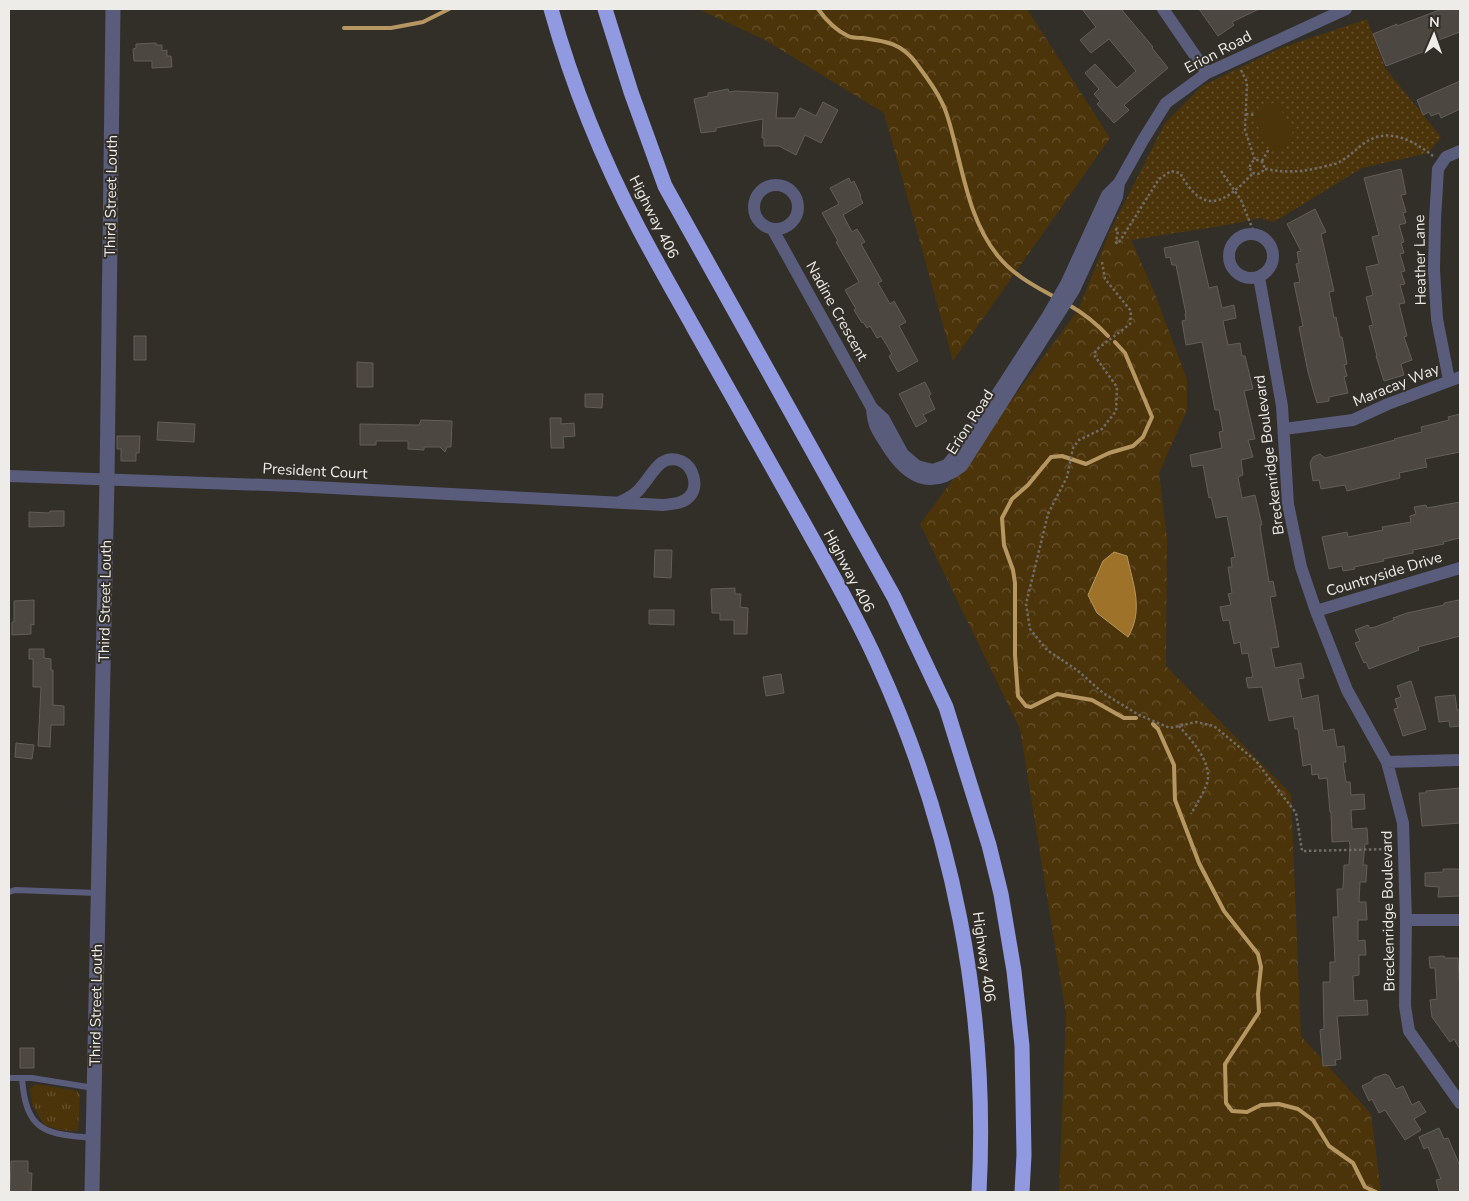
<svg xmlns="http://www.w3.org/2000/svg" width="1469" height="1201" font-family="'Nunito Sans',sans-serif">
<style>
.grass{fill:url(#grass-tufts)}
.forest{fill:url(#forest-crowns)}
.park{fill:url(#park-dots)}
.pitch{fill:#4c340a}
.water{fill:#9e7229;stroke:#b69762}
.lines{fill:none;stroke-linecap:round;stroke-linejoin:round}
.stream{stroke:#b69762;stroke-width:4}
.building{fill:#4c4741;stroke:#635e57}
.path{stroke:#706c67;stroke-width:2.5;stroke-dasharray:2.5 2.5;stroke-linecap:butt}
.service{stroke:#595c7a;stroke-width:6}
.minor{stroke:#595c7a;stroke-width:12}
.tertiary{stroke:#595c7a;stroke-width:15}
.motorway{stroke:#9199e0;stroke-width:15}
.labels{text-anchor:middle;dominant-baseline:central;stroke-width:4;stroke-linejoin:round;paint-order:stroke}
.street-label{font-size:15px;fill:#eeece8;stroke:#322e28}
</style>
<defs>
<pattern id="grass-tufts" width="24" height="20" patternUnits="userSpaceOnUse" patternTransform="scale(1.25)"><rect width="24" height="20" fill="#4c340a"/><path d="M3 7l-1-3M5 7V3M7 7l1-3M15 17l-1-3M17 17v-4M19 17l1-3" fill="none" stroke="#66522e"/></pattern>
<pattern id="forest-crowns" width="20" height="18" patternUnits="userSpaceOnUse" patternTransform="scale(1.25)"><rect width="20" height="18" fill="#4c340a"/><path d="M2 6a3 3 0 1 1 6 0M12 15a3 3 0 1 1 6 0" fill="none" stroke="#66522e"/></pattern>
<pattern id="park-dots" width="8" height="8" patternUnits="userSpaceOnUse" patternTransform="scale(1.25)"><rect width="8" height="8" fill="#4c340a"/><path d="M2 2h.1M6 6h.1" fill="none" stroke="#66522e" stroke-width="1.8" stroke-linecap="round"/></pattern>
</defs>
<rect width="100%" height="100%" fill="#322e28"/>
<!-- grass -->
<path class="grass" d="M36,1084l41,7 3,4 -2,36 -19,-1 -15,-5 -12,-21 -2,-15z"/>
<!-- forest -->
<path class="forest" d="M698,9h329l83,129 -157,223 -69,-248 -119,-73z
M1110,231l21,9 22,49 34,90v31l-28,63 8,65 -1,128 125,128 10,242 70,78 10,78h-322l7,-178 -46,-285 -100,-205 158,-214z"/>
<!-- park -->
<path class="park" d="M1367,19l18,49 56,69 -13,16 -66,15 -88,54 -14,-4 -33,7 -96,15 -21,-9 55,-108 37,-37 79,-38z"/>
<!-- pitch -->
<path class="pitch" d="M1277,101l19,39 -25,12 -19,-38z"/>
<!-- water -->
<path class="water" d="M1114,552l13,4c6,28 17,54 1,81l-31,-24 -9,-18 15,-34z"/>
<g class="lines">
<!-- stream -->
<path class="stream" d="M818,9c8,11 17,21 30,27 4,2 10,2 15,2 22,3 39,5 53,25 11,15 25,33 31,52 15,46 19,102 51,141 15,19 37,30 58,42
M344,28h47l32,-6 26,-13
M1069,305c14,8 27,18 39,31
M1115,342l10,11 27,64 -9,20 -10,9 -24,7 -23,11 -24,-8 -11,1 -23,28 -16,14 -10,19 2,27 9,25 2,13v72l3,41 8,10 5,1 26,-13 35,6 32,18h12
M1153,724l5,5 16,36 1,35 24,63 25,48 34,43 3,13 -3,27 1,18 -34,52 1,39 6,8 15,1 14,-7 18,-1 19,5 15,11 16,26 24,17 12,24 11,5"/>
</g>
<!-- building -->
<path class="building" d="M1082,9h39l32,38 -1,1 16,20 -44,37 5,5 -15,13 -17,-19 3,-3 -6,-7 5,-5 -14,-16 10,-9 22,24 19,-17 -27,-32 -18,14 -11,-13 16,-13z
M1199,9h60l-27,13 2,3 -16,11z
M1442,9h18v23l-24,9 2,5 -52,20 -13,-32 24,-10v2z
M156,43v2h6v6l5,-1v6h4l1,11 -20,1v-7h-18l-1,-12 3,-1v-4z
M1460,81v28l-19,9 -2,-5 -8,3 -2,-4 -6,3 -6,-15z
M728,89l1,3 6,-1 43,2 -2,25h19l5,-10 16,8 7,-14 15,8 -17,33 -16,-8 -9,20 -17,-9h-15v-8h-2l1,-19 -47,9v3l-15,2 -7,-34 14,-3v-3z
M1401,169l5,25 -5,1 5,17 -3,1 3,10 -7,2 5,17 -3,1 3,10 -4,1 5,17 -4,1 4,12 -5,1 5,18 -6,1 8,32 -3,1 8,23 -11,4 3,11 -20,6 -8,-25h1l-8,-30 4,-1 -7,-28 7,-2 -7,-28 13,-3 -7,-27 7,-2 -15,-57z
M849,178l2,5 3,-2 7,15 -1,1 3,6 -20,12 9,17 5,-3 8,13 -4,2 21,37 -4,2 12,21 4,-3 12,21 -7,4 19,35 -20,11 -9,-16 3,-2 -11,-18 -4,2 -7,-12 -3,2 -4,-6 -1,1 -8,-13 2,-1 -11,-19 14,-8 -23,-40 2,-1 -16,-28 17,-9 -9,-16z
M1315,209l11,23 -5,2 13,57 -5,1 5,26 2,-1 4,20h2l5,27 -3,1 3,11 -3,1 4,16 -19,4v4l-12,2 -9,-31 -9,-45 4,-1 -9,-43 6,-1 -4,-18 3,-1 -2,-11 4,-1 -14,-27z
M1198,241l11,47 8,-2 5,22 12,-3 2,13 -13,3 5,24 12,-2 2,13h3l8,33 -9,2 11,48 -7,1 5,17 -12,3 2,15 -5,2 4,21 13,-3 7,30h-2l1,8 8,49 4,-1 3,15 -6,1 9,50 -8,1 4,20 26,-5 3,15 -6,1 4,20 16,-4 5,36 11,-2 3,18 7,-1 2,16h-3l3,20h4l1,13 13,-1 1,15 -14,1 1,19 15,-1 1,16h-3l-2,21h4l-1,17h-6l-1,20h7l1,18h-9v21l7,-1 1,15h-7v20l-6,1 1,25 13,-1 1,15 -31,1 4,43 -6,1 1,5 -13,1 -3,-36 4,-1 -1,-47h7v-20h5l-2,-45h5l-1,-28h6l1,-24h5l1,-20 -1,-4 -17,1 -1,-30h-1l-3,-34 -8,1 -1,-5 -6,1 -1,-11 -8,2 -5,-37h-3l-2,-13 -24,5 -7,-34 -14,1 -2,-10 7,-1 -5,-24 -6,1 -2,-12 -6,2 -5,-24 -6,1 -3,-14 11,-2 -3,-11 4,-1 -4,-26h4l-1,-9 4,-1 -8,-41 -11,2 -5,-21 -2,1 -6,-33 -11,2 -2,-12 32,-7 -3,-16 4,-1 -4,-21h-4l-13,-68 -16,3 -4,-24 4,-1 -1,-6h1l-10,-49h-4l-2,-8 -4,1 -2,-10z
M134,336h12v24h-12z
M357,362l16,1v24h-16z
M925,382l6,12 -2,2 6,13 -12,6 4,6 -11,6 -17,-33z
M585,394h18l-1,14 -17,-1z
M1460,414v38l-35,7 2,8 -28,6 1,5 -53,13 -2,-6 -24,4 -2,-9 -6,1 -3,-18 3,-6 7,-3 5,4 70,-18 -1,-1 28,-7 -1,-5 28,-7 -1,-3z
M550,418h11v6l13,-1 1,13 -12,1 1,11h-13z
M421,420l31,1 -1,26h-4l-2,5 -5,-5h-16v3l-16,-1v-8h-32v4h-16v-21l59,1z
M158,422l37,2 -1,18 -37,-2z
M117,436h23l-1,17h-3v8h-15v-12h-4z
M1460,502v36l-17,4 1,2 -31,6v3l-30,6 1,2 -30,6 1,2 -12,2 -1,-5 -13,3 -7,-32 25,-5 1,5 35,-7 -1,-3 29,-5 -1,-6 6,-2 -2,-7 12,-2 1,3z
M50,511h14v15l-35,1v-15l20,1z
M655,550h17l-1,28 -17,-1z
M735,588v6h6l-1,13 8,1 -1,26h-13v-14h-14v-7h-8l-1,-24z
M34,600v25l-3,-1v10l-19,1v-13h2v-21z
M1459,600l1,7v29l-42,11 1,3 -50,19 -3,-7 -2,1 -9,-20 5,-2 -5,-11 13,-5 2,3 5,-1 19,-7 -1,-2 14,-5 37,-8v-2z
M649,610h25v15l-25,-1z
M29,649h15v9l7,1v11h2v35l11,1v19h-13l-1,22 -12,-1 3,-59h-8v-28h-4z
M781,674l3,19 -18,3 -3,-19z
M1411,681l15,48 -23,7 -9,-27 4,-1 -3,-9 6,-2 -4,-11z
M1455,695l2,15h3v16l-10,1 -1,-6 -10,1 -4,-25z
M16,743l18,2 -2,14 -17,-2z
M1460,788v35l-38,3 -3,-33h7v-2z
M1443,869h17v27l-22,1 1,-10 -14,-1v-13l18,-1z
M1444,956l1,2h13l2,34v57l-6,-10 -4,3 -18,-25 -2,-17 7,-1 -2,-31h-5l-1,-11z
M20,1048h14v20h-14z
M1385,1074l4,2 7,13 7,-3 9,19 7,-4 7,11 -12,7 7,11 -16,10 -20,-30 -6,3 -7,-14 -3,2 -7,-15 10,-5 2,-3z
M1439,1128l5,11 4,-1 12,28v26h-21l-3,-12 5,-1 -13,-32 -4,2 -5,-12z
M11,1161h17v12h4l-1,19h-21z"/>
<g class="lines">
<!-- path -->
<path class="path" d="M1241,70l6,12 -2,48 10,30
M1246,114l9,1
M1250 167a7 7 0 1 1 14 0a7 7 0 1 1-14 0Z
M1262,161l7,-12
M1265,169c22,4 39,3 61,-3 5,-1 11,-2 15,-5 9,-5 16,-13 25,-19 23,-15 48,-1 67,14
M1221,171l20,29 14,35
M1115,229l3,1 -2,12 2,2 41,-65 12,-8 9,2c24,44 45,30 73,0
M1102,262l3,17 26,32 -1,13 -34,26 -2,5 23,32 -1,24 -14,18 -23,11 -6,8 -6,29 -19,37 -22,90 4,25 17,21 30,20 26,23 36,22 31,13 26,-6 18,4 42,35 40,52 6,38 90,-2
M1179,726c13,15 36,39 27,60 -4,10 -10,19 -15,28"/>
<!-- service -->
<path class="service" d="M9,892l6,-2 82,3
M9,1078h23l62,10
M22,1078c4,54 23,56 71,60"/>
<!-- minor -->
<path class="minor" d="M1163,9l44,64
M754 207a22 22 0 1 1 44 0a22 22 0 1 1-44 0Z
M773,230l99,178 12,11 19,35 14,12 16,4 14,-5 21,-26 79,-122 19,-33 41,-89 12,-12 24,-43 23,-37 41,-30 139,-64
M1229 256a22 22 0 1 1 44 0a22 22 0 1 1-44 0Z
M1259,277l23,129 6,98 13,63 15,44 31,79 40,72 16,61 3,97 -1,86 4,25 51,72
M1449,380l-12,-61 -3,-49 1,-50 3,-51 8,-12 14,-6
M872,408c1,19 6,23 15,38 20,32 43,45 75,20l112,-176 43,-93 2,-14
M1284,429l69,-9 35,-16 72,-27
M9,476l285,10 369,19c9,-1 19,-1 26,-8 10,-10 5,-30 -8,-36 -21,-8 -28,13 -39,25 -5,8 -13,12 -22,16
M1316,611l144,-43
M1387,762l73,-2
M1406,920h54"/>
<!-- tertiary -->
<path class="tertiary" d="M92,1192l15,-712 6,-471"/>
<!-- motorway -->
<path class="motorway" d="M551,9c21,75 51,150 88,220 18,34 37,67 56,101 36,63 71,127 107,190 26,47 53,93 75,142 76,166 112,347 102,530
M605,9l26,83 34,94 229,411 52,110 43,138 12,49 13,77 8,75 2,109 -2,37"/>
</g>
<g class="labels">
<!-- street labels -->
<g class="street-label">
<text transform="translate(1218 52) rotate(-28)">Erion Road</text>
<text transform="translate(111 196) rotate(-89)">Third Street Louth</text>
<text transform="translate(654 217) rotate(63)">Highway 406</text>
<text transform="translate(1420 260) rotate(-91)">Heather Lane</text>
<text transform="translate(837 311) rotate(61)">Nadine Crescent</text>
<text transform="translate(1396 385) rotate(-22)">Maracay Way</text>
<text transform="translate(970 422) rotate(-57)">Erion Road</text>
<text transform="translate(1269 455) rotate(-97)">Breckenridge Boulevard</text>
<text transform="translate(315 471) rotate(3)">President Court</text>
<text transform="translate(849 571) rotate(62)">Highway 406</text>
<text transform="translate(1384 574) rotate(-17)">Countryside Drive</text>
<text transform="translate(105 601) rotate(-89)">Third Street Louth</text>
<text transform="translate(1388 911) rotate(-91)">Breckenridge Boulevard</text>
<text transform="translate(984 957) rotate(82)">Highway 406</text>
<text transform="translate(96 1005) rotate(-89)">Third Street Louth</text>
</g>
</g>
<!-- border -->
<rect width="1469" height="1201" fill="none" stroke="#eeece8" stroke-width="20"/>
<!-- north arrow -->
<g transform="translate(1434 35) rotate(2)" stroke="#322e28" stroke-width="4" paint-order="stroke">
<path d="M0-4L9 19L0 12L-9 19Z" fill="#eeece8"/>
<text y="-8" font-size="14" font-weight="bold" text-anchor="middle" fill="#eeece8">N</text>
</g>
</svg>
